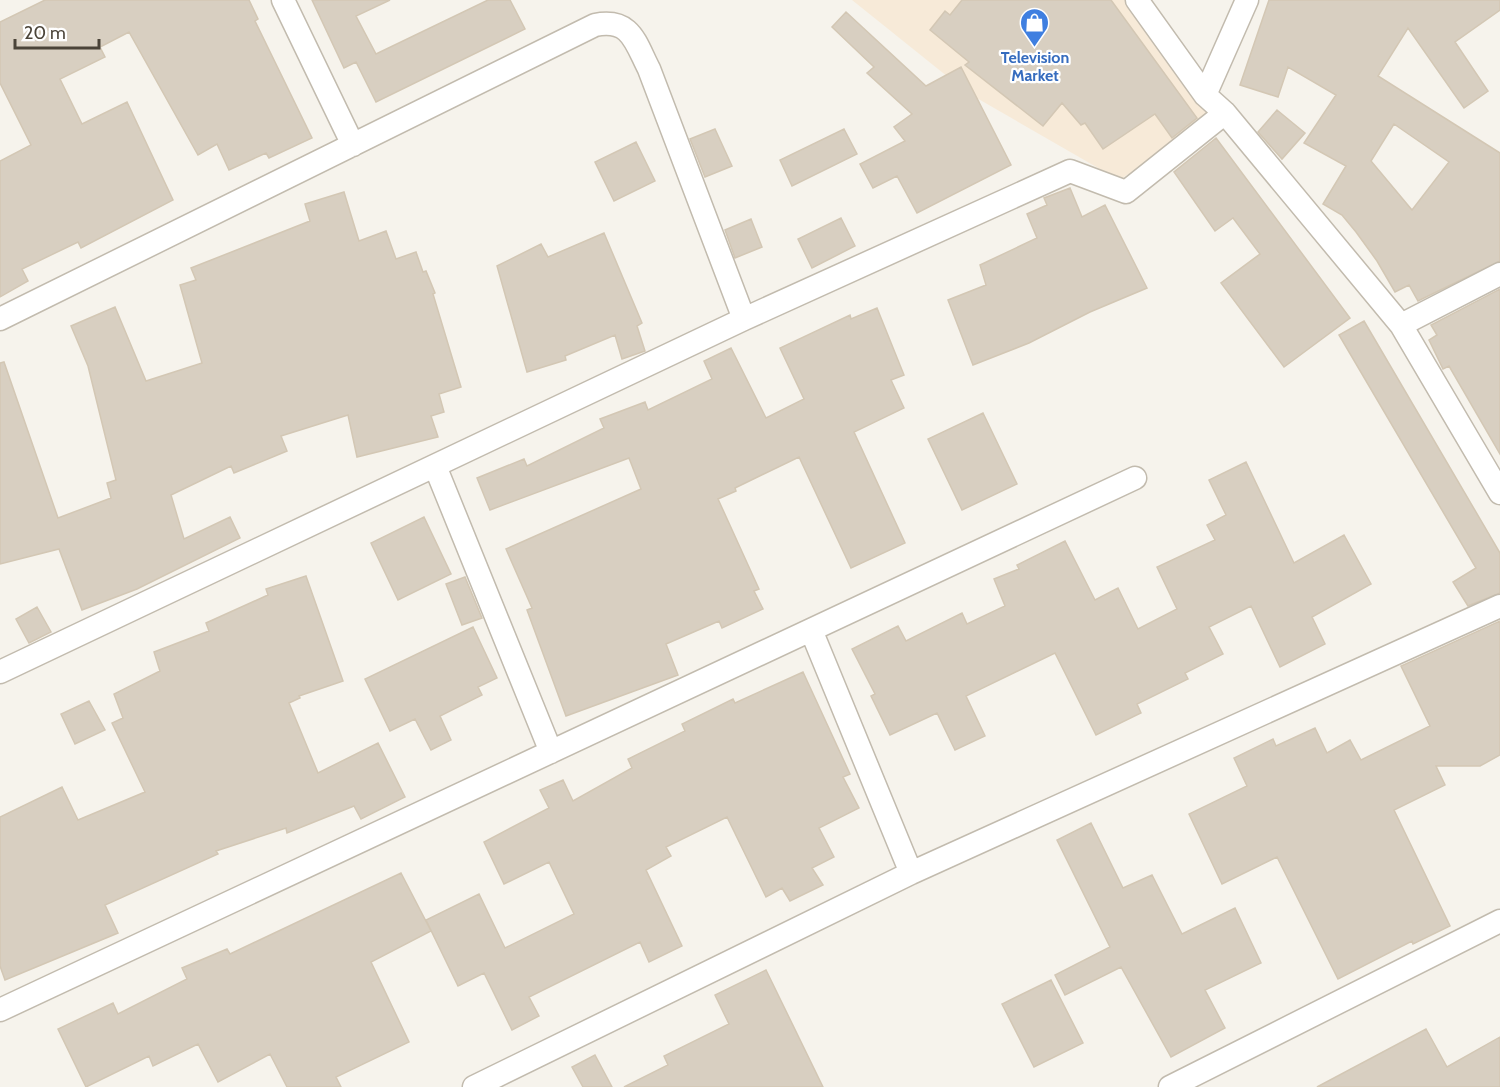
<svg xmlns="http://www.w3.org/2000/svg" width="1500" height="1087" font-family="Cabin,sans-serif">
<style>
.commercial{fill:#f7ead8}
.building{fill:#d8cfc1;stroke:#d3c7b4;stroke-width:1.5;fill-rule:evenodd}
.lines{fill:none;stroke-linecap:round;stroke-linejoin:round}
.street-casing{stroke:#c2bbae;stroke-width:25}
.street{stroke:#fff;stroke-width:22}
.labels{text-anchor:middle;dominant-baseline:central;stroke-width:4.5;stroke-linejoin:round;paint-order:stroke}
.shop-label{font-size:16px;font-weight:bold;fill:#366cbe;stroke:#fff}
</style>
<rect width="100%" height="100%" fill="#f6f3ec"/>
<!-- commercial -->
<path class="commercial" d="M852,0h274l86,121 -93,59 -151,-87z"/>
<!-- building -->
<path class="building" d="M45,0h204l9,19 -3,2 57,117 -43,20 -3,-5 -37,17 -12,-26 -19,11 -69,-123 -29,15 5,10 -45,22 22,45 45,-22 46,98 -92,48 -3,-6 -56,27 6,12 -28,16v-136l31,-16 -31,-62v-61z
M312,0h78l-34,16 20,38 112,-54h22l15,29 -149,73 -20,-40 -12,6z
M962,0h149l86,118 -25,20 -17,-24 -52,35 -18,-26 -4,2 -19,-22 -19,23 -78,-61 4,-3 -39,-32 15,-19 5,4z
M1269,0h231v10l-45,32 33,49 -24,17 -56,-80 -30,48 122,77v108l-82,40 -9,-16 -14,7 -18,-31 -21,-29 -14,-17 -19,-11 23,-38 -42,-23 32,-48 -48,-28 -10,30 -38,-12zM1394,124l55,38 -37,48 -41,-49z
M846,12l80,74 35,-19 50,98 -94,48 -20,-37 -24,12 -13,-24 45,-23 -11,-14 18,-13 -45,-41 7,-6 -42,-40z
M1277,110l28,23 -23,26 -24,-27z
M715,129l17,37 -27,11 -15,-38z
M844,129l13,25 -65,32 -12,-26z
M1216,138l134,180 -66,49 -63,-84 39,-29 -27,-36 -18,13 -41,-59z
M636,142l19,39 -41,20 -19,-39z
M1070,188l12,29 23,-12 42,83 -57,24 -61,31 -56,22 -25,-65 38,-15 -6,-20 57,-27 -10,-24 20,-9 -3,-7z
M344,192l15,49 27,-10 10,28 20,-7 7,20 3,-1 9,22 -2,1 28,93 -22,7 5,18 -13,4 7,21 -81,20 -9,-42 -67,21 6,15 -53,22 -3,-7 -60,29 13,44 46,-22 10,21 -103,51 -55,21 -23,-61 -59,15v-201l4,-1 54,156 53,-20 -4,-15 9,-3 -28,-114 -17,-40 44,-19 31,74 56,-18 -22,-78 16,-5 -5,-12 119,-47 -5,-17z
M841,218l14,28 -43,22 -14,-29z
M751,219l11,28 -27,11 -10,-28z
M604,233l38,90 -5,3 8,25 -23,8 -7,-24 -50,21 1,4 -39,12 -30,-106 44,-22 7,13z
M1500,289v165l-51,-88 -6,3 -14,-29 8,-5 -6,-10z
M877,308l27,67 -13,5 13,28 -50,24 51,111 -54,25 -52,-111 -64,31 1,3 -18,8 41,90 -5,2 9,18 -41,19 -3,-7 -53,23 12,31 -112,41 -39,-106 5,-2 -26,-59 135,-60 -12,-31 -139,52 -13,-32 47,-19 3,7 77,-38 -4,-9 45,-17 3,8 64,-31 -8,-18 27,-13 35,70 38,-19 -24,-51 70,-33 1,4z
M1364,321l136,232v40l-32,13 -15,-24 23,-14 -137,-233z
M983,413l34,71 -55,26 -34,-71z
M1246,462l48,101 50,-28 27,49 -59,33 13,27 -45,23 -29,-61 -42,21 14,27 -38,19 3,6 -51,25 4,9 -45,22 -41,-82 -89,43 19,40 -30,14 -18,-37 -47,22 -19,-39 4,-2 -23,-45 46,-23 8,15 56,-28 5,11 38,-18 -11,-27 25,-10 -2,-4 48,-24 30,59 23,-12 20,41 39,-20 -20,-42 58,-27 -8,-15 19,-10 -17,-35z
M424,517l27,57 -53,26 -27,-57z
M306,576l37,105 -44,15 1,2 -11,5 29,70 60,-30 27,54 -44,22 -7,-13 -67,27 -1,-5 -70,23 2,3 -113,51 13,28 -113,47 -5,-14v-149l62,-30 16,33 67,-28 -33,-69 11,-5 -9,-24 46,-23 -6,-19 55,-21 -3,-8 62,-28 -2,-6z
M465,577l17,41 -20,7 -16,-41z
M37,607l14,25 -22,11 -13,-24z
M1500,621v134l-20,11h-44l9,19 -51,25 56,116 -37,18 -1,-3 -74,38 -61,-122 -55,27 -33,-70 58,-28 -13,-28 39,-19 3,7 39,-18 12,25 23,-13 11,20 69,-34 -29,-60z
M473,627l24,51 -19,9 4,8 -42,21 11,24 -20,10 -16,-31 -25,12 -25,-52z
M803,672l47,102 -7,3 16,31 -40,20 15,29 -22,11 11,17 -33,16 -8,-13 -16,9 -39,-80 -61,30 5,9 -25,14 36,76 -33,16 -9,-20 -111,55 10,19 -27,14 -28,-57 -26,13 -32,-66 53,-26 26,54 69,-34 -25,-52 -45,22 -20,-42 65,-34 -9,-18 23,-10 10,21 59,-33 -4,-9 57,-28 -3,-7 51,-25 2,4z
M89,701l16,29 -30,14 -14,-30z
M1091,823l32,65 29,-13 30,59 53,-26 26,55 -56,27 20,38 -54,29 -50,-90 -56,28 -10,-20 55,-28 -53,-107z
M401,873l30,58 -60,31 38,80 -73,35 5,10h-54l-17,-33 -52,28 -20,-38 -45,22 -4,-10 -63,31 -28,-58 55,-26 5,11 69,-35 -5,-11 45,-19 3,5z
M766,970l57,117h-199l44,-22 -4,-9 65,-32 -14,-29z
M1051,980l32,63 -49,24 -32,-63z
M1426,1029l21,38 53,-30v50h-183z
M595,1055l17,32h-29l-11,-20z"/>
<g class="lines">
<defs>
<path id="street" d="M283,0l70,145
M1137,0l68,95 20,18 176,212 99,168
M1205,95l42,-95
M0,319l595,-294c36,-7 40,17 54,44l95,250
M1401,325l99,-51
M435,466l116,286
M811,630l100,243
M0,672l744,-353 326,-148 56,21 99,-79
M0,1010l1135,-532
M474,1087l437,-214 589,-267
M1170,1087l330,-166"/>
</defs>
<!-- street casing -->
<use href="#street" class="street-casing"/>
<!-- street -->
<use href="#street" class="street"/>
</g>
<!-- icons -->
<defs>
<symbol id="shop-pin" viewBox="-11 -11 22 30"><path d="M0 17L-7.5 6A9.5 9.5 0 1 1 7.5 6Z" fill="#3f7fe0" stroke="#fff"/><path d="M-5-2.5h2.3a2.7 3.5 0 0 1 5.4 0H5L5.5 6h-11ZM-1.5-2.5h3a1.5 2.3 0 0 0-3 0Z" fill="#fff"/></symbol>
</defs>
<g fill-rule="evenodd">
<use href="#shop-pin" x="1018" y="6" width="33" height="45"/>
</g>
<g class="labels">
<!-- shop labels -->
<g class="shop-label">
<text x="1035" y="57">Television<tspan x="1035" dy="18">Market</tspan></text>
</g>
</g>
<!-- scale -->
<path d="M15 39v9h84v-9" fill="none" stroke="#4b4439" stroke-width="3"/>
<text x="24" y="39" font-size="18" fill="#4b4439" stroke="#ffffff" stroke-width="4.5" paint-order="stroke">20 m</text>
</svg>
